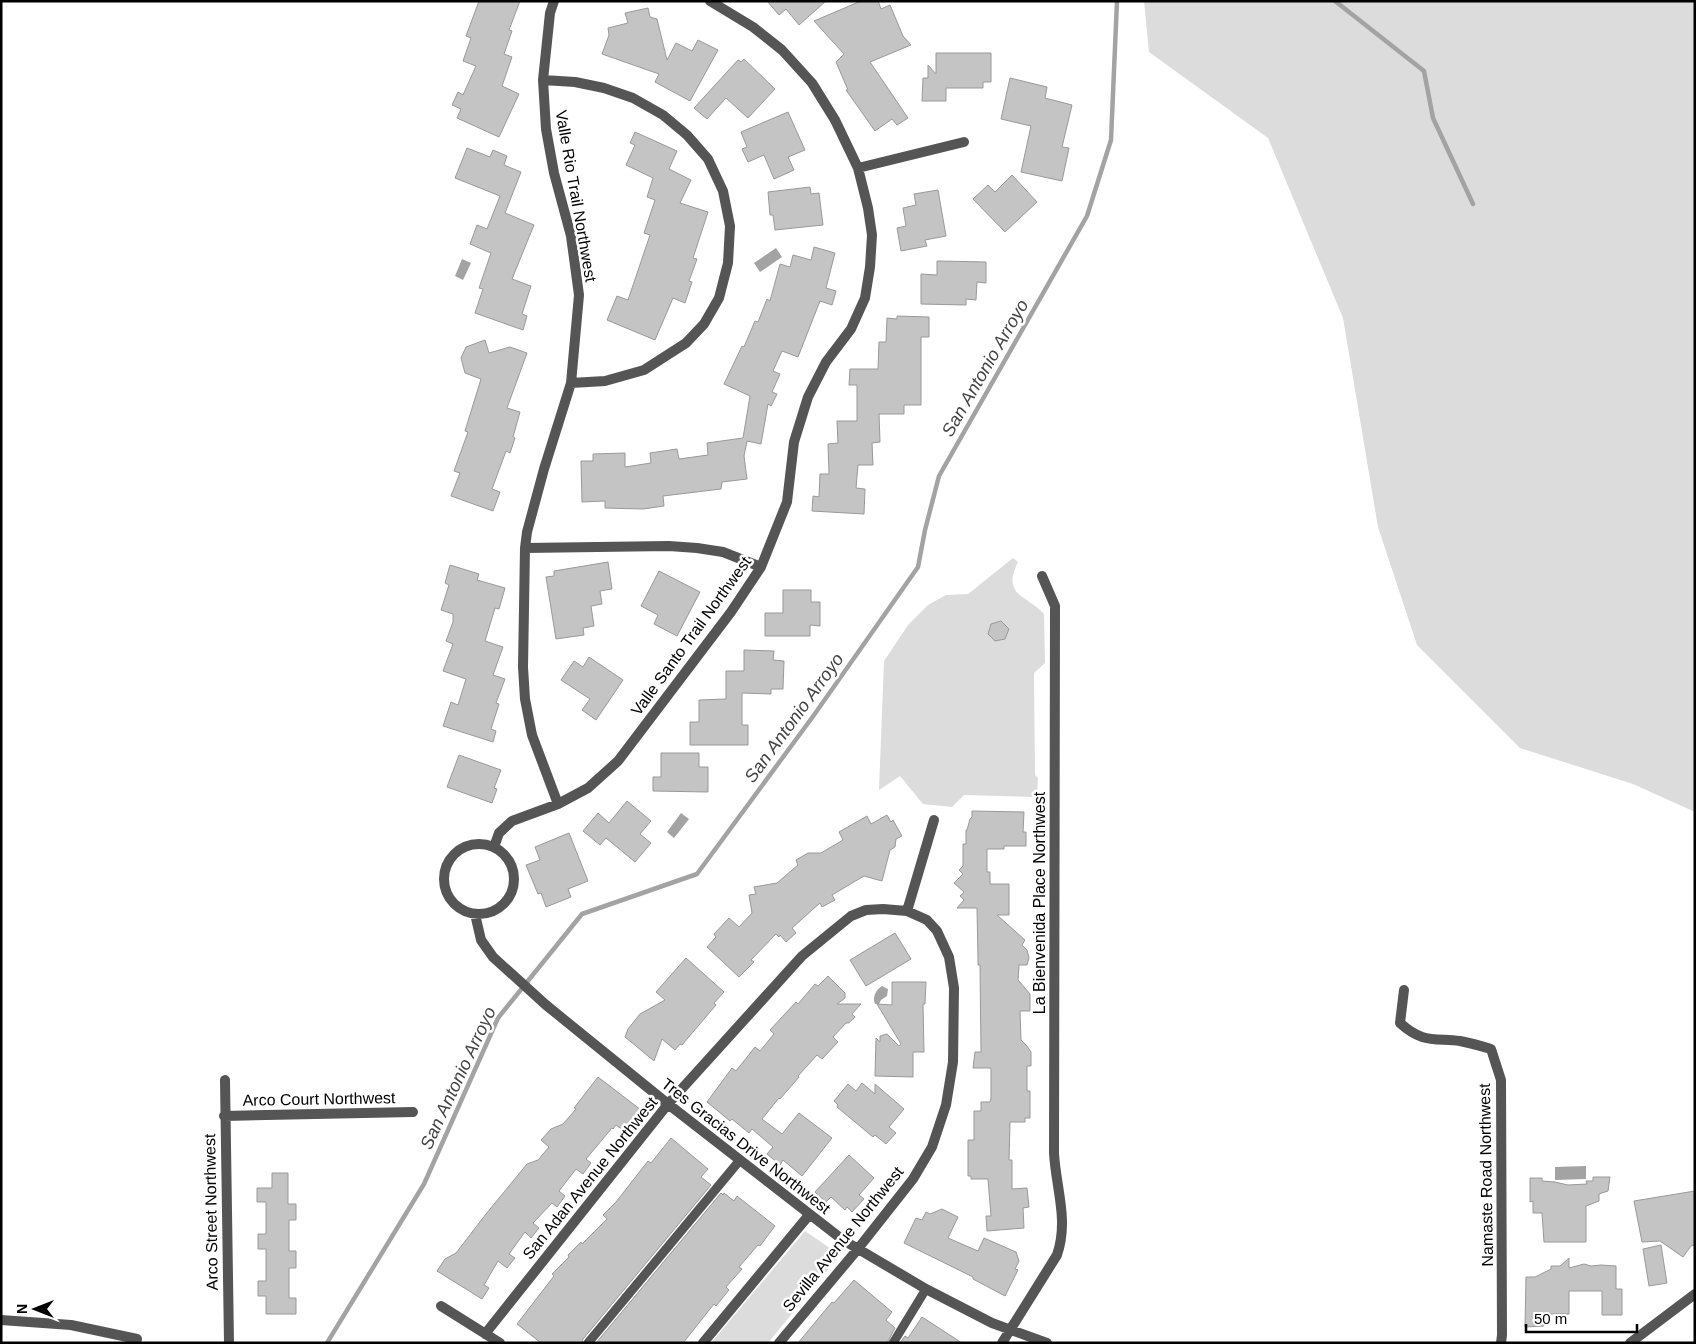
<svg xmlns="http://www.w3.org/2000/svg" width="1696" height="1344" font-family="Arial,sans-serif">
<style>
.green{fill:#dcdcdc}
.water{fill:#a3a3a3}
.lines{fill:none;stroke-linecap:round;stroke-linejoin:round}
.stream{stroke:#a3a3a3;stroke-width:4.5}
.building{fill:#c4c4c4;stroke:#999}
.service{stroke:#555;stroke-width:9}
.minor{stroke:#555;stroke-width:10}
.labels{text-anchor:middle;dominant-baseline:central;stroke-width:5;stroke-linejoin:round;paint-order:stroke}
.street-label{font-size:16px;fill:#000;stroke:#fff}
.water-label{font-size:18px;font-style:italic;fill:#444;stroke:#fff}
</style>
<rect width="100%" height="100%" fill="#fff"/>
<!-- green -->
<path class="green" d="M1144,1h551v811l-62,-28 -113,-36 -103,-103 -39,-118 -35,-209 -75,-180 -119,-86z
M1013,558l5,4c-17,34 9,33 26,52l1,49 -11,10 1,102 3,3 -1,19 -73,-2 -12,12 -29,-3 -23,-28 -21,14 5,-129 24,-36 20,-20 18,-10 22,-1z
M805,1231l35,24 -72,88h-57z"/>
<!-- water -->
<path class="water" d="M776,248l6,9 -22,15 -6,-9z
M462,259l9,4 -8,17 -8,-4z
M681,813l8,6 -15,19 -7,-6z
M882,986l6,3 -1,7 -6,4 -2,4h-4c-3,-7 1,-14 7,-18z
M1586,1166v13l-31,1v-13z"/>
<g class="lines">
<!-- stream -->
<path class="stream" d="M1335,1l89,70 9,47 40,86
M327,1343l97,-159 74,-166 84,-104 115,-40 117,-159 104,-148 7,-37 14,-54 148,-260 24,-76 6,-139"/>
</g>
<!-- building -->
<path class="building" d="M479,1h41l-11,29 3,1 -8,23 8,3 -10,29 17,8 -20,43 -42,-19 4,-9 -9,-4 6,-13 5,3 13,-29 -13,-5 8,-23 -5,-2z
M767,1h59l-27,24 -13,-16 -7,6z
M861,1h17l3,8 9,-4 13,31 8,9 -41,17 38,56 -11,7 -5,-6 -17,12 -29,-41h2l-12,-28 8,-8 -30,-33z
M648,8l2,9 7,2 10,41 9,-17 16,8 6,-11 20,10 -28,51 -35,-19 4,-8 -57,-20 7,-19 -1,-7 20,-5 -3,-10z
M936,53h55v29h-8v6h-37v13h-24l1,-23h5v-13l8,9z
M744,59l31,30 -27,29 -22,-20 -19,21 -13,-11 44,-48 3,2z
M1010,78l37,9 -2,11 27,7 -10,42 7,1 -7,33 -41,-9 10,-46 -30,-7z
M788,112l17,38 -17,7 6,13 -20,9 -10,-24 -16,7 -6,-13 5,-2 -6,-15z
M635,132l42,19 -8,18 22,11 -11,23 28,9 -15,46 4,1 -8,22 3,1 -7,21 -12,-5 -18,42 -48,-20 10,-24 11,4 22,-65 -6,-2 11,-33 -8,-3 6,-19 -27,-13 9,-20 -5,-2z
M467,148l23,9 3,-7 14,6 -3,9 17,7 -16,41 29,12 -22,54 19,7 -9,28 5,2 -4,14 -48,-17 8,-24 -4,-1 12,-35 -21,-9 7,-19 10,4 13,-33 -45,-18z
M1012,175l25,27 -32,30 -32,-33 15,-14 7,7z
M810,187l1,7 8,-1 4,32 -48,5 -2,-15h-3l-2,-23z
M938,190l8,46 -21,4 2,6 -26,5 -4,-23 9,-2 -3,-18 13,-3 -2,-11z
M814,247l21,6 -9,35 10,3 -4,14 -12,-4 -22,56 -16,-6 -9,20 7,3 -8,18 5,2 -6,12 -3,-2 -7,40 -14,-3 -3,15 3,23 -25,3 -1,7 -58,7 1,10 -21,3 -38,-1v-7l-23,1 -1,-41h12v-7l32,-1v14l26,-4 -1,-10 27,-4 2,10 29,-4 -1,-12 36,-5 7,-42 -26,-12 18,-38 2,1 11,-26 3,1 9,-23 3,2 10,-37 10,3 3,-12 18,5z
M937,261l49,1v21l-9,-1 -1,18 -10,-1v6l-45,-1v-30l16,1z
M897,316l32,1v20h-8v68h-17v9h-25l1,28 -8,1 1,22h-15l-2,23 9,1 -1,25 -52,-3 1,-15 6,1 1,-23h9l-1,-30 10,-1 -1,-22h20v-36h-8l1,-16h28l1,-27h7l1,-24 10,1z
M485,340l4,13 21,-6 17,6 -20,55 13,4 -7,25 2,1 -5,15 -4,-2 -14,38 8,3 -7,19 -42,-15 9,-23 -6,-2 14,-39 -3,-1 16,-52 -16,-6 -4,-15 5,-11z
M608,562l4,27 -12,2 2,13 -11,2 3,20 -11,2 1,7 -28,4 -10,-62 8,-1v-5z
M450,565l29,9 -2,6 28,8 -6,21 -4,-1 -10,33 18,6 -10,28 12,4 -9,24 3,1 -8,25 5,2 -3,11 -50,-16 8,-24 7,3 8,-26 -23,-8 10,-27 -7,-3 7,-19v-8l-12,-4 8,-25 -4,-2z
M659,571l41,21 -23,44 -23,-12 4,-9 -17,-9z
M783,590h28v12h9v24l-10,-1v11h-45v-23h18z
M1001,621l8,8 -4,10 -10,2 -7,-7 3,-10z
M744,650l30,1 -1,9 11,1 -1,28h-12v5l-29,-1v32h6v20h-58v-23h9v-22l27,-1v-28h18z
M589,657l34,23 -27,40 -14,-10 8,-11 -29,-19 13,-19 9,6z
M661,753h38v14h9v25l-55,-1v-14h8z
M459,755l42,15 -7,18 3,1 -5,14 -45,-16z
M627,801l24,20 -11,13 11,9 -16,19 -29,-24 -6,7 -17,-14 15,-18 11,10z
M972,811l52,1 -1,20h3v14h-22v3h-17v23h3v12h19v31h-12l28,25 -3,5 5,5 2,8 -2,7h-8l-1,15 12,14v17h-10l1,29 6,6 4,6v14h-4v25h3v27h-5v4h-15l-1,38h3v29l15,-1 2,19 -6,1 1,20 -37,3 -1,-15h5l-3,-37h-17v-3h-3v-36h6v-29h7v-9h9l1,-4v-30h-18l2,-16h6l-1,-87h-2v-6l-1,-51h-20l7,-8 -4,-4 4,-4 -10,-9 9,-9 -4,-4 4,-4v-22h3v-14h1l3,-11 2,-2z
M887,815l4,7 2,-2 9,16 -6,3 -1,8 -5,3 -8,31 -18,-5 -32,19 3,5 -13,7 -2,-4 -28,25 4,5 -10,9 -6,-7 -1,2 -3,-3 -25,26 3,2 -15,15 -32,-30 9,-10 -2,-3 15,-16 10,9 13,-14 -3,-18 7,-1 -2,-7 23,-4 21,-18 -2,-5 12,-7h13l22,-13 -4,-8 28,-16 4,8z
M569,833l19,48 -20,8 3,8 -25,10 -5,-14 -3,1 -12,-29 14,-5 -5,-13z
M895,933l16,26 -45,27 -16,-26z
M686,958l38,34 -10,11 2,2 -34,40 -2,-1 -5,6 -13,-11 -8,22 -29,-24 3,-8 12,-15 25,-14 -9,-8z
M828,976l17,17v5l-8,6h24l-9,10 3,3 -6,6h-3l-13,14 5,5 -16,17 -5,-4 -19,21 1,1 -19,22 -1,-1 -17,21 20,15 17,-21 33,25 -30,38 -19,-16 -3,5 -13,-11 6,-7 -21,-18 -3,4 -17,-14 -2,2 -23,-19 25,-34 4,3 19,-24 5,4 14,-17 -4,-4 26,-28 2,2 17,-20 3,2z
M892,982h34l-1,22h-2l1,48h-11v25l-38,-1 1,-38 4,4v-6l7,-2 12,12 2,-2 -24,-40 15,1z
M598,1077l43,33 -9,10 -1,-1 -8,11 -7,-5 -3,4 -1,-1 -26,31 5,4 -8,11 -7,-5 -17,22 6,5 -8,11 -5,-4 -19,20 6,5 -8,10 -6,-6 -16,22 6,4 -8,10 -9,-7 -14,24 5,3 -7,11 -45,-28 8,-12 11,-6 30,-39 41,-50 11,-4 11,-13 -8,-7 10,-11 12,-5 13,-15 -2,-1z
M862,1083l13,11v-10l29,25 -15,18 7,6 -10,11 -11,-9 -2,2 -36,-30 1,-2 -4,-4 14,-17 8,7z
M671,1138l37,31 -7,8 10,8 -128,154 -1,4h-41l-24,-19 37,-48 -2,-2 17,-17 -1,-2 13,-13 1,2 25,-25 -4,-4 13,-13 32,-41 3,2z
M849,1155l25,23 -15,17 5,4 -12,13 -5,-5 -2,3 -14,-13 -5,5 -11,-10z
M272,1173h16v31h8v16h-7v31h7v17h-7v30h7v16h-30v-18h-8v-15h8v-32h-8v-15h8v-32h-9v-14h15z
M1593,1177h17l-2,14 -9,3v7l-13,5v36h-42l-2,-29h-9v-12l-3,1v-24h12v3l13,1 13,3 19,-1 -1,-3h7z
M1695,1191v54l-4,1 -8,11 -23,-16 -18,1 -8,-41z
M721,1193l2,2 1,-2 10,8 3,-5 38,30 -15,20 -2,-1 -19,22 3,2 -16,18 3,3 -13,16 -2,-2 -31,39h-87z
M942,1209l16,8 -10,21 30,13 6,-13 32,14 3,9 -4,8 3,1 -13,26 -32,-17v-2l-69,-34 12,-25 6,2 4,-8 4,2z
M1661,1245l6,38 -18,3 -6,-37z
M1569,1258v10l15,-4 7,2 10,-1 15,1v23h6v26h-20v-24h-33v23h-25v12l-19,1 1,-50h9l16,-8v-3h9z
M854,1280l38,32 -6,8 9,8 -8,15h-89l34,-41 2,1z
M922,1317l40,26h-62l5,-7 3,2z"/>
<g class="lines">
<!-- service -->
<path class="service" d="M588,1343l152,-183
M893,1343l33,-54"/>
<!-- minor -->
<path class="minor" d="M554,1l-4,12 -7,67 3,49 8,44 17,63 8,59 -8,88 -27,86 -17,63 -2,16 -2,119 2,32 7,36 26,69
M543,80l32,2 29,6 29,10 30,17 24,20 21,24 15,32 7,35 -2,37 -9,35 -15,26 -18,19 -42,27 -39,11 -34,2
M858,168l106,-26
M525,548l144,-2 28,2 26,4 38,15
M444 879a35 35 0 1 1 70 0a35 35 0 1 1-70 0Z
M494,847l5,-14 13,-12 46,-17 30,-16 30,-27 113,-149 30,-45 26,-65 7,-60 14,-45 18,-35 25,-33 14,-31 5,-31 2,-32 -4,-27 -10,-40 -23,-48 -23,-37 -30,-33 -29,-23 -43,-26
M907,911l27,-91
M475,914l6,26 12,17 53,48 122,99 175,136 83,49 66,34 55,20
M1404,990l-4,33c22,20 33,15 60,18 10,2 21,5 31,8l10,31 1,255 -1,8
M225,1080l4,263
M224,1116l189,-4
M441,1306l59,37
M1,1320l70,5 66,14 -1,4
M485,1334l183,-230 134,-148 49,-40 15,-6 17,-1 24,2 20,9 10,11 12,26 5,31 -1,74 -7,43 -14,42 -19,32 -56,71 -78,93
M703,1343l106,-128
M1002,1343l55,-88c12,-35 -1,-66 -3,-102l1,-547 -13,-30
M1630,1343l65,-49"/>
</g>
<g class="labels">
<!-- street labels -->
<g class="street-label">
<text transform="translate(576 196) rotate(80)">Valle Rio Trail Northwest</text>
<text transform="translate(691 636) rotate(-54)">Valle Santo Trail Northwest</text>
<text transform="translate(1039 903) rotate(-90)">La Bienvenida Place Northwest</text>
<text transform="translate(319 1099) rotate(-1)">Arco Court Northwest</text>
<text transform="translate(746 1146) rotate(38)">Tres Gracias Drive Northwest</text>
<text transform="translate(1486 1175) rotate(-91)">Namaste Road Northwest</text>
<text transform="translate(590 1178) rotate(-51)">San Adan Avenue Northwest</text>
<text transform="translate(211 1212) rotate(-91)">Arco Street Northwest</text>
<text transform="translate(843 1239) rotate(-51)">Sevilla Avenue Northwest</text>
</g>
<!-- water labels -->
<g class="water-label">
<text transform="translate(985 368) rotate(-60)">San Antonio Arroyo</text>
<text transform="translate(794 718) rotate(-54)">San Antonio Arroyo</text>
<text transform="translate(458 1078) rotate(-65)">San Antonio Arroyo</text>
</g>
</g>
<!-- border -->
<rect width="1696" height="1344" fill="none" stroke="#000000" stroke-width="5"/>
<!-- north arrow -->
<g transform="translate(35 1309) rotate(270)" stroke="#ffffff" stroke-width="4" paint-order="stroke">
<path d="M0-4L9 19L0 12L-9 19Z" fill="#000000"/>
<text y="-8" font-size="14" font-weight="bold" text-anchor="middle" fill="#000000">N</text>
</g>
<!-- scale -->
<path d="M1526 1324v8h111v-8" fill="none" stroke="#000000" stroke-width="2.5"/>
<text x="1534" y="1324" font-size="15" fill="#000000" stroke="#ffffff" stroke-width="4" paint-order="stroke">50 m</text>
</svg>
